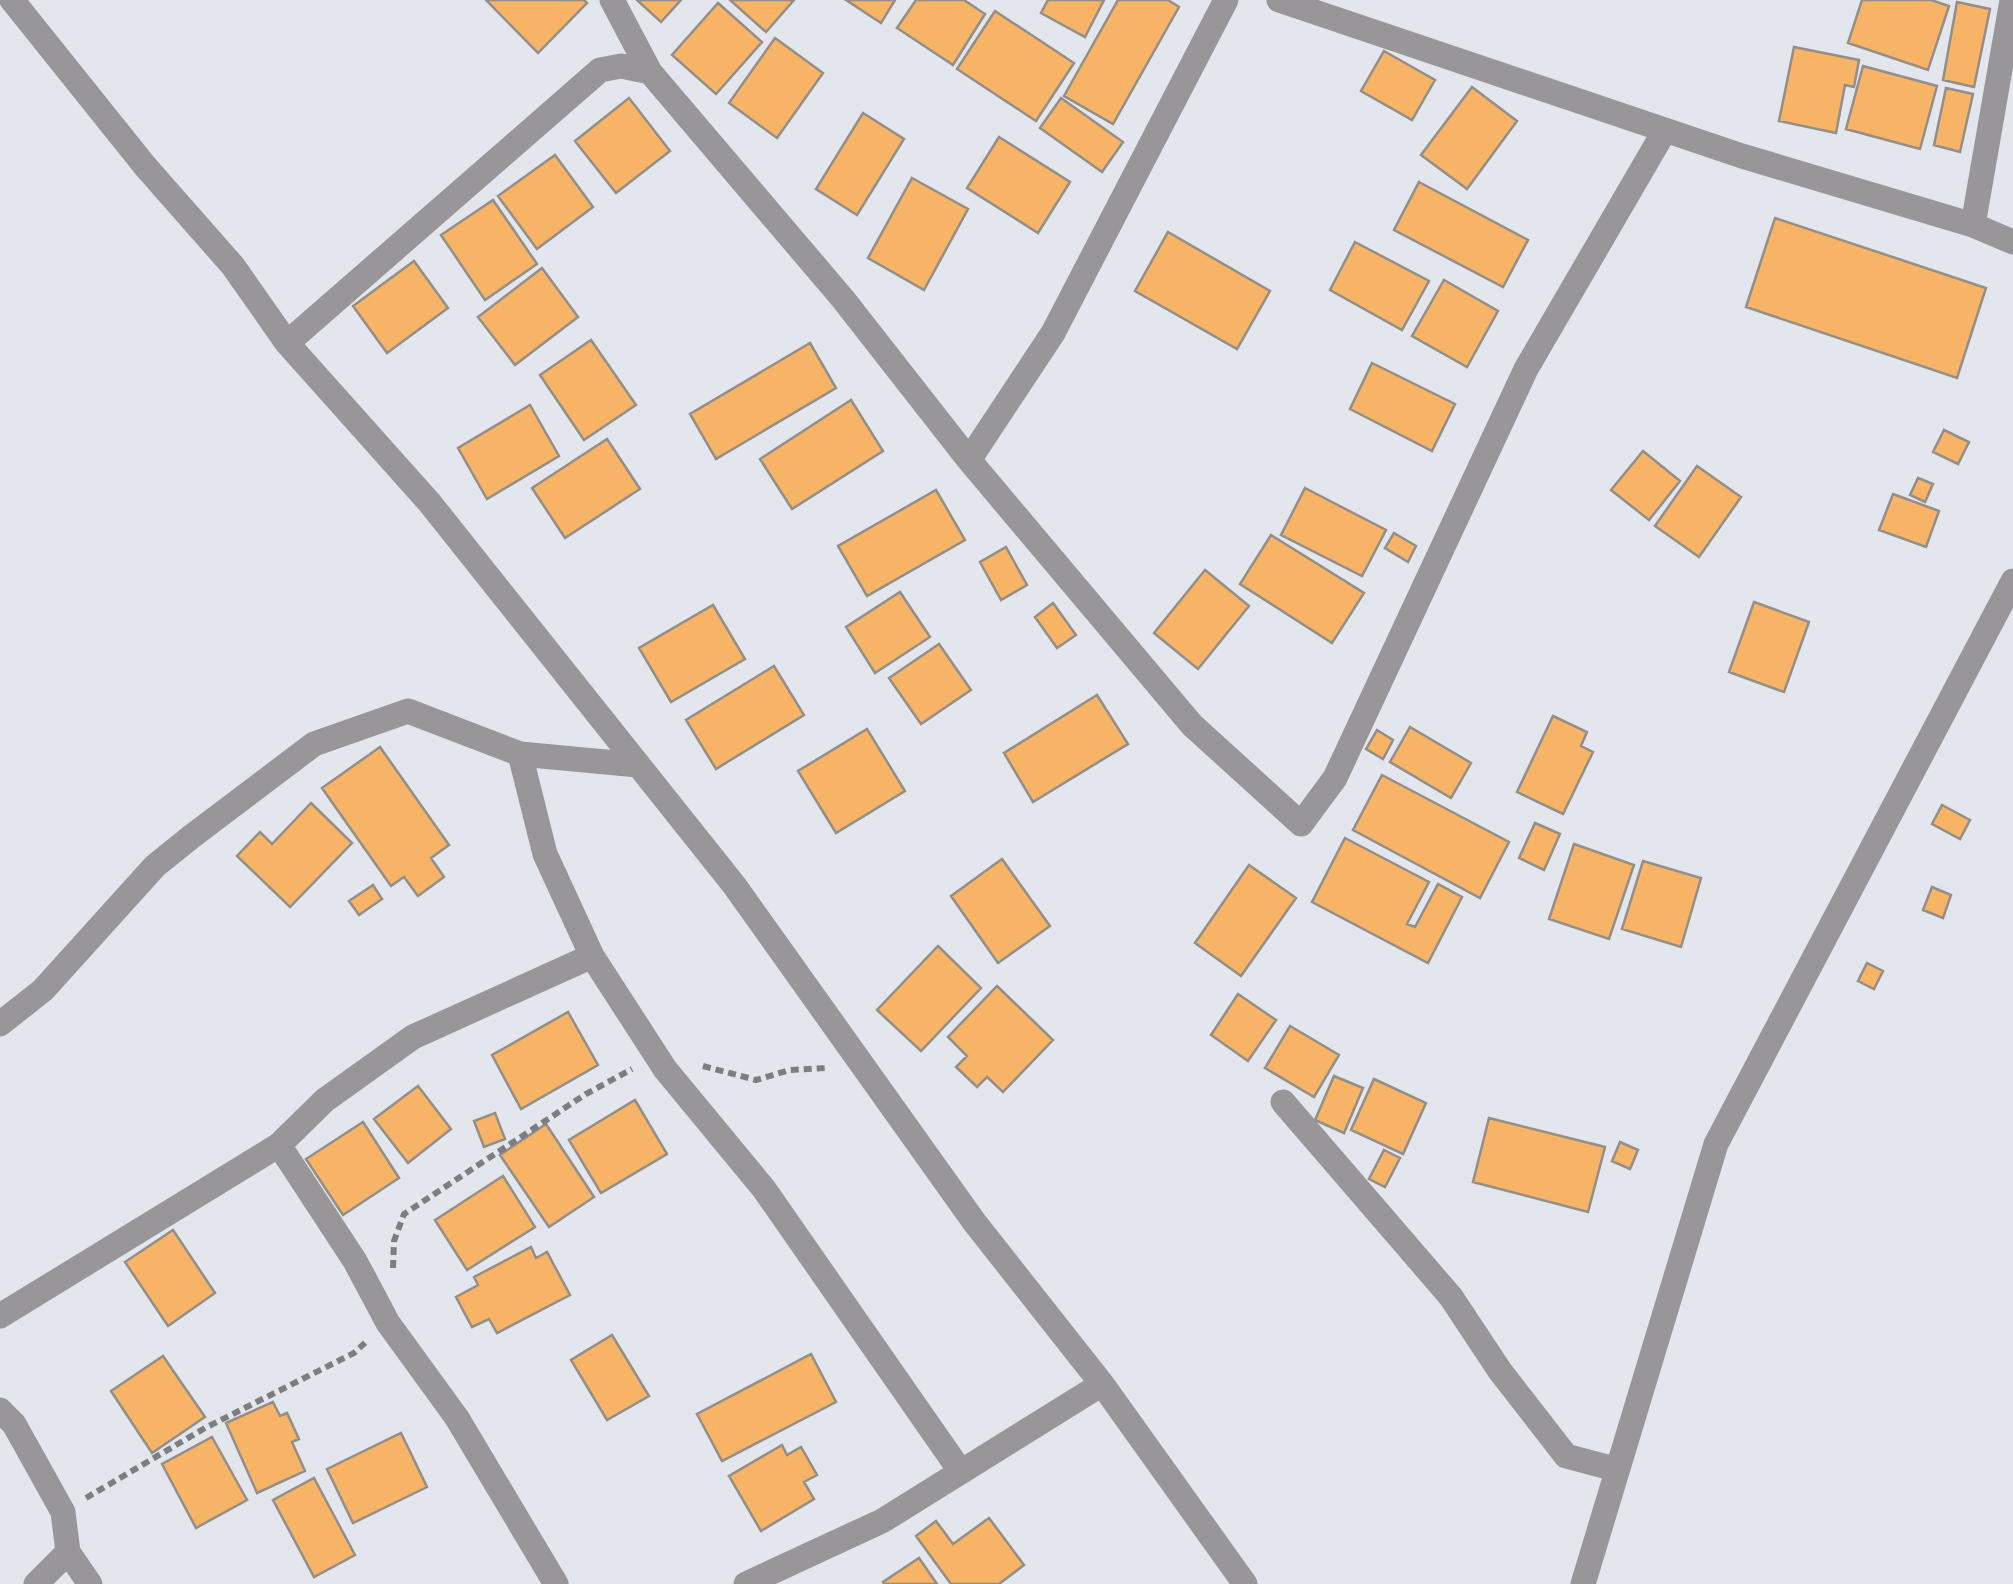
<svg xmlns="http://www.w3.org/2000/svg" width="2013" height="1584" font-family="Montserrat,sans-serif">
<style>
.building{fill:#f8b466;stroke:#948e88;stroke-width:2.5}
.lines{fill:none;stroke-linecap:round;stroke-linejoin:round}
.path{stroke:#7c7e83;stroke-width:6;stroke-dasharray:8 5;stroke-linecap:butt}
.minor{stroke:#999699;stroke-width:25}
</style>
<rect width="100%" height="100%" fill="#e4e6ee"/>
<!-- building -->
<path class="building" d="M486,0h98l3,3 -49,50z
M637,0h44l-20,22z
M730,0h64l-28,32z
M846,0h49l-14,23z
M916,0h48l21,14 -32,51 -56,-37z
M1048,0h56l-19,37 -44,-24z
M1118,0h50l11,7 -66,117 -49,-28z
M1862,0h69l18,6 -21,64 -80,-27z
M1957,2l33,7 -16,78 -31,-7z
M718,3l44,39 -46,52 -44,-39z
M995,11l79,52 -38,58 -79,-52z
M775,38l48,35 -46,65 -48,-35z
M1794,47l65,13 -5,27 -9,-2 -9,48 -57,-12z
M1384,51l51,29 -23,40 -51,-29z
M1863,66l74,20 -17,63 -74,-20z
M1472,87l45,34 -50,68 -46,-34z
M1946,88l27,6 -13,58 -26,-7z
M629,98l41,53 -54,42 -41,-52z
M1061,98l62,44 -21,30 -62,-44z
M863,113l41,26 -47,76 -41,-26z
M999,137l71,45 -32,51 -71,-45z
M555,155l38,52 -56,42 -39,-53z
M912,178l56,31 -44,81 -56,-32z
M1419,182l109,58 -25,47 -109,-57z
M493,200l44,64 -52,36 -44,-65z
M1775,218l211,70 -29,90 -211,-71z
M1168,232l102,59 -33,58 -102,-58z
M1355,242l74,39 -27,49 -72,-40z
M414,261l34,47 -61,45 -34,-47z
M542,268l36,49 -63,48 -37,-48z
M1444,280l54,31 -31,56 -55,-31z
M591,340l45,65 -52,35 -44,-65z
M810,343l26,45 -120,71 -26,-45z
M1372,363l83,41 -23,47 -82,-42z
M851,400l32,51 -91,58 -32,-50z
M530,405l29,51 -72,43 -29,-51z
M1944,430l25,12 -11,22 -25,-12z
M607,439l33,50 -75,49 -33,-50z
M1643,451l37,30 -31,39 -38,-30z
M1697,466l44,31 -42,60 -44,-31z
M1918,478l15,6 -8,18 -15,-7z
M1305,488l81,42 -24,46 -81,-41z
M936,490l29,50 -98,56 -29,-50z
M1893,494l46,17 -13,36 -47,-17z
M1394,533l22,13 -8,16 -23,-14z
M1271,535l93,58 -32,50 -92,-59z
M1006,547l21,38 -26,15 -21,-38z
M1205,570l44,36 -51,63 -44,-36z
M900,592l30,45 -55,36 -29,-46z
M1754,602l55,20 -25,70 -55,-20z
M1053,603l23,32 -19,13 -22,-31z
M713,605l32,54 -74,43 -32,-54z
M939,644l32,46 -50,34 -32,-46z
M774,666l30,49 -88,54 -30,-49z
M1097,695l31,49 -95,58 -29,-49z
M1553,716l34,16 -6,14 12,6 -30,62 -46,-22z
M1410,727l61,36 -20,35 -61,-36z
M867,729l38,62 -69,42 -38,-62z
M1377,730l16,10 -10,19 -17,-10z
M380,747l69,98 -18,13 13,19 -26,19 -14,-19 -13,9 -69,-98z
M1382,775l127,67 -29,56 -127,-68z
M311,803l41,40 -62,64 -53,-51 23,-24 12,12z
M1942,805l28,15 -10,19 -28,-15z
M1535,823l25,11 -16,36 -25,-12z
M1345,838l84,44 -22,42 8,3 23,-43 24,13 -34,66 -116,-61z
M1574,844l60,21 -25,74 -60,-20z
M1002,859l48,67 -52,37 -47,-67z
M1643,861l58,17 -20,69 -59,-18z
M1249,865l47,33 -55,78 -46,-33z
M373,885l9,14 -23,16 -10,-14z
M1932,887l19,8 -8,23 -20,-8z
M938,946l43,42 -60,63 -44,-41z
M1867,963l16,8 -9,18 -16,-8z
M997,986l56,54 -50,52 -16,-15 -10,10 -21,-20 11,-11 -19,-19z
M1238,994l38,26 -28,41 -37,-26z
M568,1012l30,53 -77,44 -29,-54z
M1290,1026l49,29 -25,42 -49,-29z
M1334,1076l29,12 -19,45 -29,-13z
M1374,1079l52,24 -23,51 -52,-24z
M418,1086l33,43 -43,34 -34,-44z
M635,1100l32,54 -66,39 -32,-53z
M495,1113l10,26 -21,8 -10,-26z
M1489,1118l116,29 -17,65 -115,-30z
M363,1122l36,56 -56,37 -37,-56z
M546,1124l48,73 -45,30 -49,-72z
M1620,1142l18,8 -8,19 -18,-8z
M1384,1150l16,8 -15,29 -16,-8z
M503,1176l32,51 -68,43 -32,-50z
M173,1230l42,63 -47,33 -43,-64z
M531,1247l5,11 11,-6 23,43 -73,38 -8,-14 -17,8 -16,-30 22,-12 -4,-8z
M612,1335l37,61 -42,24 -36,-60z
M811,1354l25,48 -114,59 -25,-47z
M163,1356l42,61 -53,36 -41,-62z
M273,1402l7,14 7,-3 12,26 -7,3 13,29 -48,22 -31,-70z
M401,1433l26,54 -74,36 -26,-54z
M212,1437l35,63 -51,28 -34,-64z
M782,1445l5,10 14,-8 16,28 -13,7 10,17 -53,32 -32,-55z
M314,1478l41,77 -41,22 -41,-77z
M989,1518l35,47 -25,19h-48l-35,-48 20,-15 17,23z
M919,1558l18,26h-53l-1,-2z"/>
<g class="lines">
<!-- path -->
<path class="path" d="M703,1066l53,14 34,-10 37,-2
M393,1268l1,-27 10,-27 182,-120 46,-25
M86,1498l119,-70 149,-75 13,-12"/>
<!-- minor -->
<path class="minor" d="M12,0l133,166 88,100 54,77 142,159 305,383 241,338 127,161 143,200
M612,0l38,72
M1279,0l463,156 231,69 40,17
M1973,225l39,-225
M287,343l313,-273 21,-4 29,6 193,227 126,161 223,265 109,99 34,-46 191,-409 139,-239
M969,460l84,-127 173,-333
M520,754l25,100 47,102 73,113 99,120 197,283
M0,1024l43,-34 112,-124 36,-29 123,-93 94,-33 112,43 118,11
M1283,1102l168,195 49,74 66,85 49,13
M279,1145l76,116 33,62 69,95 99,166
M0,1316l279,-171 46,-45 88,-63 179,-81
M0,1410l14,14 49,88 5,40 22,32
M36,1584l32,-32
M746,1584l136,-63 220,-137
M1583,1584l133,-440 297,-563"/>
</g>
</svg>
